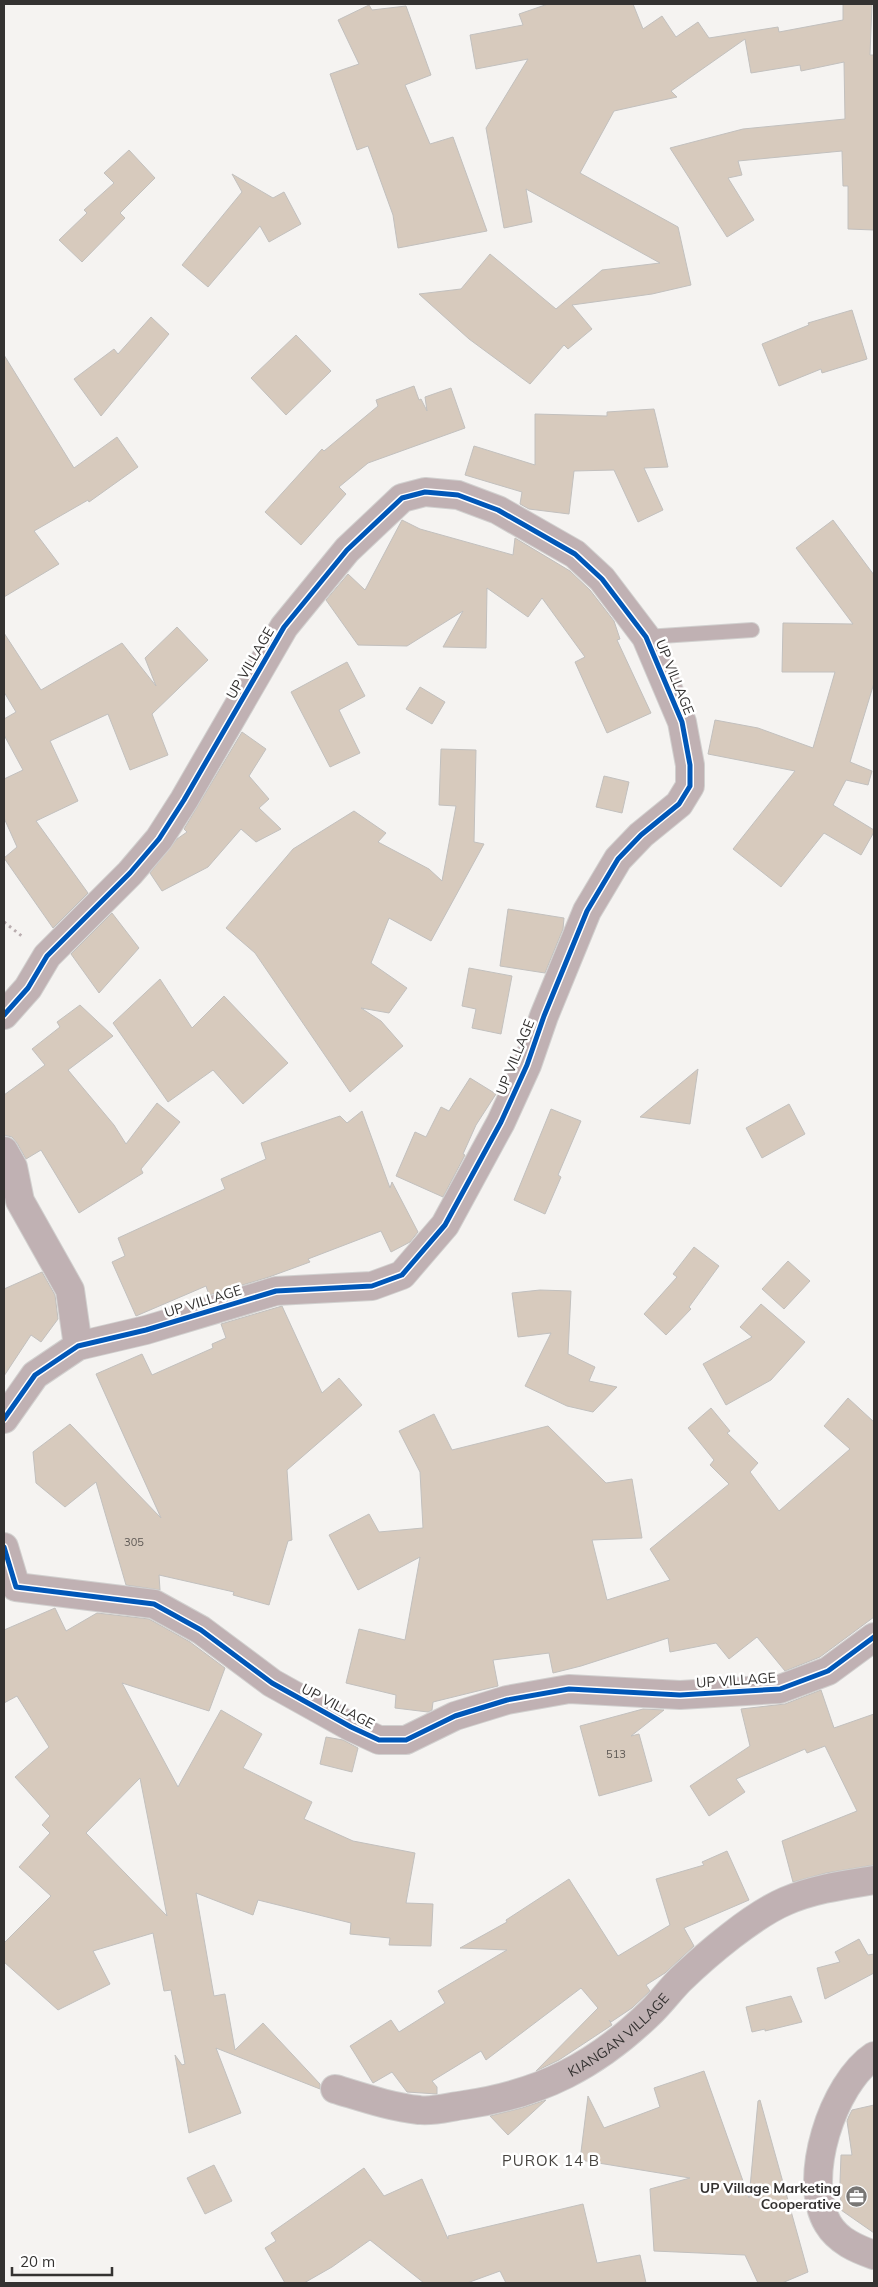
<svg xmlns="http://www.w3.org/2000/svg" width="878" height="2287" font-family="Mulish,sans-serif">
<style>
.building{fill:#d7cabd;stroke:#c2c0be;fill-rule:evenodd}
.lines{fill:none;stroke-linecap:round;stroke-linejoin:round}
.lane-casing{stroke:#d1d0cf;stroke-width:16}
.street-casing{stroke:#d1d0cf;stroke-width:30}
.path{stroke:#b9adaf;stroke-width:3;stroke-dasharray:2.5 4;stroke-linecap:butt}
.lane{stroke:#c0b1b3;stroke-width:14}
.street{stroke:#c0b1b3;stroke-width:28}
.cycleway-casing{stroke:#fff;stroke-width:8}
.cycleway{stroke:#0057b8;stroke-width:5}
.labels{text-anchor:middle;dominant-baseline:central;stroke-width:5;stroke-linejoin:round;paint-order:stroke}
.number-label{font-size:11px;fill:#5d5854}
.street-label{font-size:14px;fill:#343231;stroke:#fff}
.poi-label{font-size:14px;font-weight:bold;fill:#343231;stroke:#fff;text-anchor:end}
.neighbourhood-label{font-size:15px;letter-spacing:1px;fill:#474440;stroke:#fff}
</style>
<rect width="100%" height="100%" fill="#f5f3f1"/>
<!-- building -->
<path class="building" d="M548,4h85l10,25 19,-13 14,21 22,-15 11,16 69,-11 1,5 64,-12v-16h29l-2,51h4v175l-26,-1v-43h-5l-1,-35 -104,10 4,14 -14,3 26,42 -27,17 -57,-89 73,-19 102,-10 -1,-57 -43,9 -1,-6 -49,8 -6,-34 -74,52 6,6 -63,14 -34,62 98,54 13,58 -39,9 -80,11 20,24 -24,20 -4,-4 -34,39 -61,-45 -50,-45 42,-5 29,-35 66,55 46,-39 58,-7 -134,-74 6,33 -28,6 -18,-100 42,-69 -52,10 -6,-34 53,-10 -4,-11z
M369,5l3,5 34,-4 25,69 -26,10 25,59 23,-7 34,94 -89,17 -5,-33 -25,-69 -11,4 -27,-76 29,-10 -21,-44z
M129,150l26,28 -35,35 5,5 -43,44 -23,-22 28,-27 -3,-3 30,-27 -10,-10z
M232,174l41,24 11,-6 17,32 -32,18 -9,-16 -52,61 -26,-22 60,-73z
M852,310l15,49 -45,14 -1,-4 -42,17 -17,-42 47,-19 -1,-2z
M151,317l18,17 -68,82 -27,-37 40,-30 4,5z
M296,335l35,36 -45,44 -35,-37z
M4,355l70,113 43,-31 21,30 -49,35 -1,-2 -54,31 25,33 -55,33z
M414,386l5,14 2,-1 6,12 -2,-14 26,-9 14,40 -97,35 -29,24 7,7 -45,51 -36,-33 57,-63 2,2 54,-45 -2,-6z
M654,409l14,58 -24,1 19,42 -25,12 -24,-52 -40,1 -5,43 -40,-5 -9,-5 2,-12 -57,-17 9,-29 61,19v-51l72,2v-4z
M402,520l18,9 93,26 2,-17 55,33 20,19 24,31 6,18 -3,1 34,73 -44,20 -32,-71 10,-5 -43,-59 -14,19 -41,-29 -1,60 -43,-1 20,-36 -56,35 -49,-1 -32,-45 22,-26 17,16z
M833,520l41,55v108l-24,79 22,9 -4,14 -22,-5 -13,25 41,25v2l-13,23 -37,-22 -43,54 -48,-38 62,-78 -87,-17 7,-34 43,8 55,20 22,-76h-53l1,-49 70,1 -57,-76z
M177,627l31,33 -56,54 16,41 -38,15 -22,-56 -58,27 28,60 -42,20 52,72 -35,35 -49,-70 13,-11 -13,-29v-39l19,-9 -19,-35v-16l12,-7 -12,-20v-59l37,57 81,-47 34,43 -11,-28z
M347,662l18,34 -26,14 21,43 -30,14 -39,-75z
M420,687l25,15 -13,22 -26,-15z
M242,732l24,17 -17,27 20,23 -10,9 22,21 -25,13 -15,-13 -33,38 -46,24 -12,-18 27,-34 10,-7 -3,-3z
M441,749l35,1 -2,92 10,2 -53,97 -42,-23 -18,45 36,25 -18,25 -28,-5 20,13 22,25 -53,46 -95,-139 -29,-25 67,-79 61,-38 32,22 -8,9 51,27 13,12 14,-75 -17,-1z
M604,776l25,6 -7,31 -26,-6z
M508,909l56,9 -1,11 -18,44 -45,-7z
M112,913l27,35 -40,45 -28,-39z
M469,968l43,8 -11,58 -29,-6 4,-19 -14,-3z
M160,979l32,49 32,-32 64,67 -45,41 -30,-34 -45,32 -55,-79z
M80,1005l33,31 -45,34 46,55 12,19 31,-41 23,19 -39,47 2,4 -64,40 -38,-63 -15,9 -9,-16 -5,-6 -8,-2v-40l41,-30 -13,-16 28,-22 -3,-5z
M698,1069l-8,55 -50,-7z
M470,1078l26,16 -20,31 -13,29 2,1 -22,42 -47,-21 19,-44 11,5 15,-30 8,4z
M789,1104l16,30 -43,24 -16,-30z
M551,1109l30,12 -23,54 3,2 -16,37 -31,-14z
M362,1111l28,77 2,-6 26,50 -8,10 -19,10 -10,-21 -73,28 2,3 -41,15 -60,18 -3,-9 -70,30 -24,-54 13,-6 -7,-18 107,-49 -4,-10 45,-20 -5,-16 79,-27 7,7z
M694,1247l25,19 -30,41 2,2 -25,26 -22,-21 33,-37 -4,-3z
M788,1261l22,20 -26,28 -22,-20z
M42,1272l13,23 3,24 -17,23 -10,-7 -27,41v-87z
M540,1290l31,1 -3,63 27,13 -6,14 28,6 -24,25 -26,-6 -42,-20 26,-53 -33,4 -6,-44z
M761,1304l44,38 -34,38 -45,25 -23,-41 49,-27 -12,-10z
M282,1306l40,87 17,-15 23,27 -75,65 5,70 -4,1 -19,64 -36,-10 1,-3 -75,-17 1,15 -34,-5 -30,-103 -31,25 -29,-24 -3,-31 37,-28 91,94 -65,-144 46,-20 10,21 61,-27 -1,-4 14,-6 -5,-14z
M848,1398l26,24v195l-54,40 -35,14 -28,-34 -28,22 -13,-16 -46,9 -2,-14 -87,28 -28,7 -4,-20 -56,7 5,26 -65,16 -1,8 -4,2 -33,-4 1,-13 -50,-12 13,-54 46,11 15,-83 -62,33 -29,-55 40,-21 10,18 44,-4 -3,-56 -21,-41 35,-17 18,36 96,-24 58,57 26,-4 10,59 -50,2 15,60 63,-20 -20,-31 79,-65 -19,-19 4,-5 -26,-32 23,-20 19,23 -3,2 31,30 -8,9 29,39 71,-62 -26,-23z
M55,1608l11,23 31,-18 52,6 41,23 35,26 -16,43 -87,-28 56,104 43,-77 41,24 -19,34 69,34 -8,17 49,22 62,12 -9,50 27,1 -2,42 -42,-1 1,-7 -40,-4 1,-11 -93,-23 -5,15 -57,-22 18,103 11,-2 10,56 28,-27 57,61v5l-104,-41 25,65 -52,20 -14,-78 7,10 3,-1 -14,-74 -7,1 -11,-58 -60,18 17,33 -52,26 -54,-48v-19l47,-47 -32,-29 31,-34 -8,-8 8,-9 -35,-39 34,-30 -32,-51 -13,7v-73zM140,1778l27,138 -81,-83z
M821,1690l13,38 40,-14v151l-48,8 -33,9 -11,-41 75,-30 -32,-65 -18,7 -2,-4 -69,30 9,13 -36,24 -19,-30 60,-40 -9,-37 44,-5z
M643,1709l21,1 -33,26 8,-2 13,47 -53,15 -19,-70z
M326,1737l17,3 15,8 -6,24 -32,-8z
M727,1851l22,49 -65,28 10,18 -29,27 -19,12 4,6 -18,17 -21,14 -2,-2 3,5 -53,35 -23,11 62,-63 -17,-20 -95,72 -5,-9 -49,30 5,6v7l-30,-2 -15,-20 -19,11 -23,-37 41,-26 8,12 46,-29 -7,-12 69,-41 -47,-2 47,-26 -1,-2 63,-41 49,77 52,-31 -14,-46 48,-14 -2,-3z
M859,1939l9,16 6,-1v19l-49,26 -8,-31 23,-6 -5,-10z
M791,1996l11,26 -37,9v-2l-13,3 -6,-25z
M704,2071l45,127 9,-97 2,-1 48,172 -26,11h-24l-13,-28 -91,-4 -4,-62 40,-11 -110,-18 8,-64 16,32 56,-21 -6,-19z
M546,2100l-38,35 -18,-19 32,-8z
M874,2105v128l-33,-23 -1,-28 1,-27h11l-5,-34 2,-5 3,-6z
M214,2165l18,36 -27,13 -18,-36z
M364,2168l20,28 38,-17 26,60v-3l135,-32 14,59 43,-8 6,28h-140l-6,-12 -33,12h-43l-54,-43 -38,27 -28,16h-19l-20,-35 11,-7 -5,-8z"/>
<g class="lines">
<defs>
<path id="lane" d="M646,637l106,-7"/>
<g id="street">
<path d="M4,1015l24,-27 19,-32 83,-83 29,-34 25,-39 100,-173 63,-77 55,-52 23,-6 33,3 40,15 77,44 27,25 44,58 36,85 8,43v21l-11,18 -38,31 -23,24 -31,52 -43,105 -17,49 -26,57 -56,103 -43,50 -30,11 -96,5 -130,39 -68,16 -43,29 -31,44"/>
<path d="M4,1151l9,16 7,34 50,89 8,56"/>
<path d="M4,1547l12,40 138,17 47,26 71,53 79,44 28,13h27l49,-24 52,-16 62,-11 111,6 100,-6 48,-18 46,-34"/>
<path d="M874,2056c-41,27 -73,124 -46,168 10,17 29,25 46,31"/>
<path id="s1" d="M335,2089c27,8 55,18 84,21 14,2 30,-3 45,-5 77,-11 133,-40 188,-94 10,-10 19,-22 28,-31 27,-26 73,-65 106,-79 28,-12 58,-16 88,-21"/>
</g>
</defs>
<!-- lane casing -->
<use href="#lane" class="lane-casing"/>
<!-- street casing -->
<use href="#street" class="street-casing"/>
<!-- path -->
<path class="path" d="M4,922l19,15"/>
<!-- lane -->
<use href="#lane" class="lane"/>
<!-- street -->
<use href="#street" class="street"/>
<defs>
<path id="cycleway" d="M4,1015l24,-27 19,-32 83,-83 29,-34 25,-39 100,-173 63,-77 55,-52 23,-6 33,3 40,15 77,44 27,25 44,58 36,85 8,43v21l-11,18 -38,31 -23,24 -31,52 -43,105 -17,49 -26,57 -56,103 -43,50 -30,11 -96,5 -130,39 -68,16 -43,29 -31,44
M4,1547l12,40 138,17 47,26 71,53 79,44 28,13h27l49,-24 52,-16 62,-11 111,6 100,-6 48,-18 46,-34"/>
</defs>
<!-- cycleway casing -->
<use href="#cycleway" class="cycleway-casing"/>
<!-- cycleway -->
<use href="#cycleway" class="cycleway"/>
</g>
<!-- icons -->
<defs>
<symbol id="office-disc" viewBox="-11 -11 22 22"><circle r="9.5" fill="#787674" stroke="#fff"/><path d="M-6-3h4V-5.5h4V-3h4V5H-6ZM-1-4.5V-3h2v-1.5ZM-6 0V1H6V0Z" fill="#fff"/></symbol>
</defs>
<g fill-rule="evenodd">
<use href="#office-disc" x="844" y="2184" width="25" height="25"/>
</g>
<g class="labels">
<!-- number labels -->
<g class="number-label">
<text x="134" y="1542">305</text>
<text x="616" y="1754">513</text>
</g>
<!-- street labels -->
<g class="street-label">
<text transform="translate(250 663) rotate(-60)">UP VILLAGE</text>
<text transform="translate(675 677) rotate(68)">UP VILLAGE</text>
<text transform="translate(515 1057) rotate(-68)">UP VILLAGE</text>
<text transform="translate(203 1301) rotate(-17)">UP VILLAGE</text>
<text transform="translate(736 1680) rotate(-4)">UP VILLAGE</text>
<text transform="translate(338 1706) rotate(28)">UP VILLAGE</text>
<text stroke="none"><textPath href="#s1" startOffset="305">KIANGAN VILLAGE</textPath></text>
</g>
<!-- poi labels -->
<g class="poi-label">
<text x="841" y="2188">UP Village Marketing<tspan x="841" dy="16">Cooperative</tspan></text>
</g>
<!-- neighbourhood labels -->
<g class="neighbourhood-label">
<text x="551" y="2160">PUROK 14 B</text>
</g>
</g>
<!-- border -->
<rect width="878" height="2287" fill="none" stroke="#343231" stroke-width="10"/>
<!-- scale -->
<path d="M12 2267v8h100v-8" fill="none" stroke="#343231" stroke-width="2.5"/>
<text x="20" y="2267" font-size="15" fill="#343231" stroke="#ffffff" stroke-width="4" paint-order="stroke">20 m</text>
</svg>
